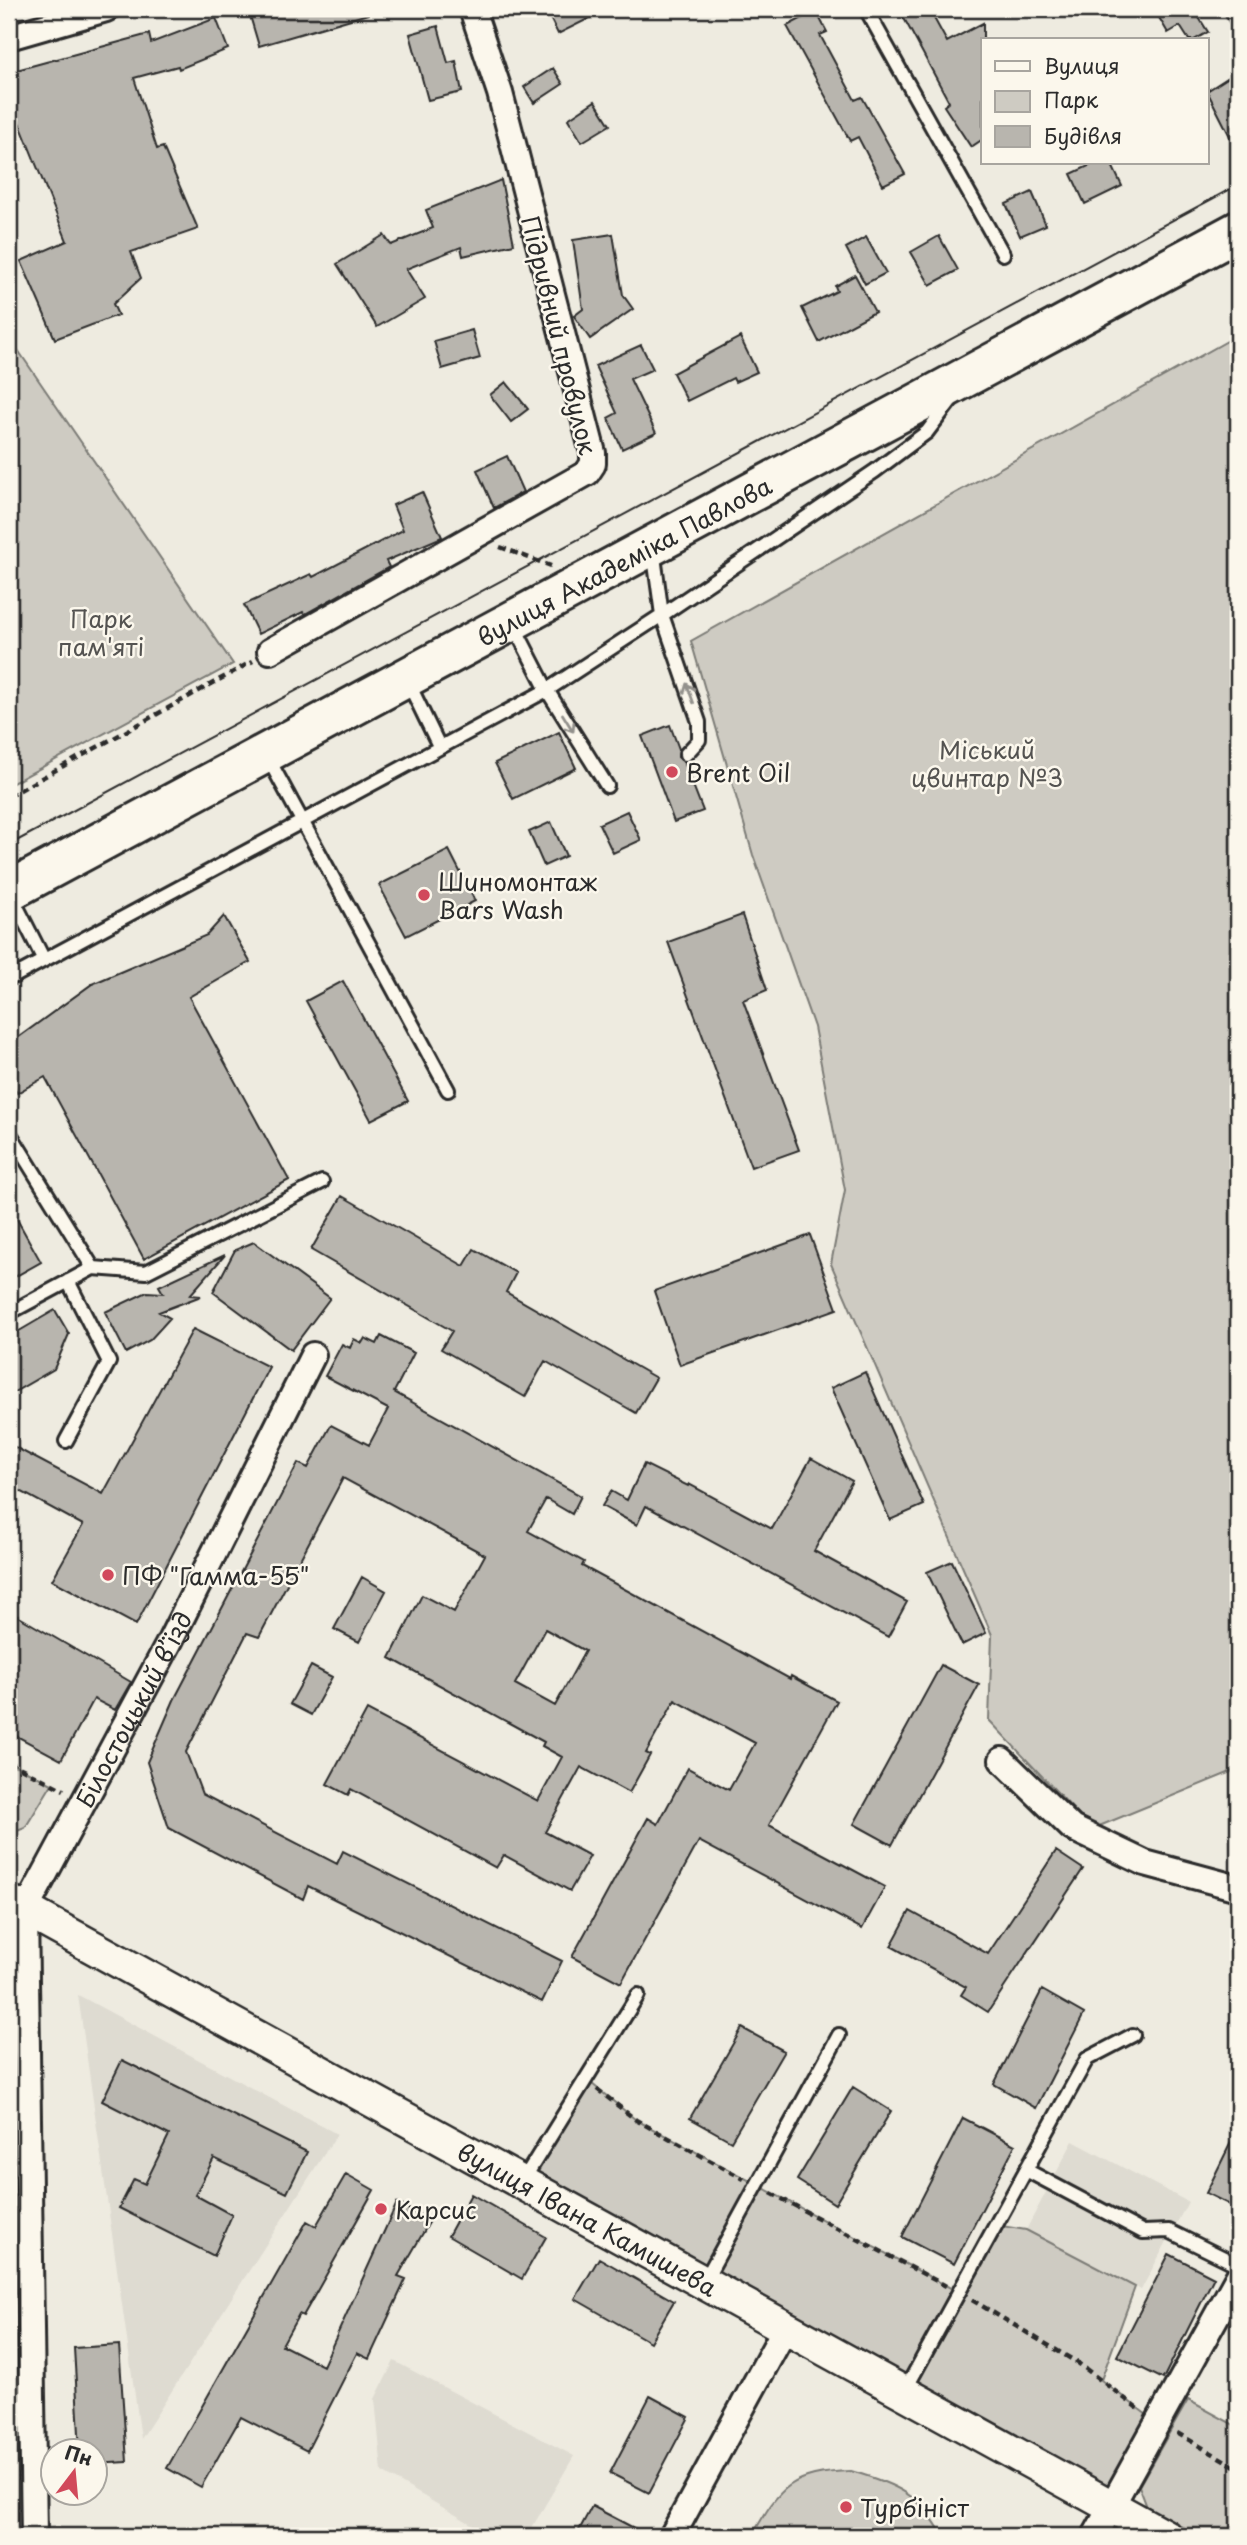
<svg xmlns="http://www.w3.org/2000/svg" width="1247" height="2545" font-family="'Playpen Sans',sans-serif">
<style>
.built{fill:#dedbd1}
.green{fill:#cecbc2;stroke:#7c7b76;stroke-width:2}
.building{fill:#b8b5ae;stroke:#2b2b2b;stroke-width:2;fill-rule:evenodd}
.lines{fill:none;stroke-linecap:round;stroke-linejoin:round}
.service-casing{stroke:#2b2b2b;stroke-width:18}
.minor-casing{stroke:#2b2b2b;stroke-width:30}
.tertiary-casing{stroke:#2b2b2b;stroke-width:37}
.primary-casing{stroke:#2b2b2b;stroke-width:44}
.path{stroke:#2b2b2b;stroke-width:4.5;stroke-dasharray:7 5;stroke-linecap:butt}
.service{stroke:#fbf7ec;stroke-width:12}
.minor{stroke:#fbf7ec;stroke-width:24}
.tertiary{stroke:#fbf7ec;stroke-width:32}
.primary{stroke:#fbf7ec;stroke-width:38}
.tram{stroke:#2b2b2b;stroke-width:2}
.oneway{stroke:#93918c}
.poi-dot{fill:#d1495b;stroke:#fbf7ec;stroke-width:2.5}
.labels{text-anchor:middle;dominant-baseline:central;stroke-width:5;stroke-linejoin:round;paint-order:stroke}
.street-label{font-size:24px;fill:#2b2b2b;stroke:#fbf7ec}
.park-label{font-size:24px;fill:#545351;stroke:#fbf7ec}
.poi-label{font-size:24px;fill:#2b2b2b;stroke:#fbf7ec;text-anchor:start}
</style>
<rect width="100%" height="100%" fill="#eeebe0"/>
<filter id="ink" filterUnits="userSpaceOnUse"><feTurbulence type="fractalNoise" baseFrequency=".0143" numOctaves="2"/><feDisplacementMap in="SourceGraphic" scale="14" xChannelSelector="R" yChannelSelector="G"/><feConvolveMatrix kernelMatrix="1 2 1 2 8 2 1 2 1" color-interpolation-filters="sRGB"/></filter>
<g filter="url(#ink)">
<!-- built -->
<path class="built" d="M78,1995l259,139 -196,305v-1z
M1073,2141l115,61 -47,88 -115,-60z
M394,2361l180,95 -47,80h-35l-110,-64 -7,-73z"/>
<!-- green -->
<path class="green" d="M1238,335v1434l-146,60 -103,-109 3,-85 -161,-371 14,-74 -31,-163 -61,-172 -62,-214z
M9,337l224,327 -224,121z
M9,1762l43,22 -27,44 -16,6z
M586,2079l50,41 322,172 38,-67 30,5 109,57 -34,93 46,35 -30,59 -20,25 -575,-316z
M1188,2400l50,27v109h-40l-51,-29 -8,-21z
M851,2471c45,13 69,23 92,65h-191c28,-50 39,-63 99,-65z"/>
<!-- building -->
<path class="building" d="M248,9h119l1,5 -109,32z
M563,9h45l-50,25 -9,-18z
M899,9h30l18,33 36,-19v116l-12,8 -27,-41 5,-4z
M1154,9h57l-13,7 10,16 -14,8h-5l-9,-14 -12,7z
M816,11l11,21 -7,3 35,65 7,-3 43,77 -22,11 -25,-48 -8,4 -63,-115z
M216,18l12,31 -49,20 -1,-3 -44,12 23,71 6,-2 35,82 -67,23 10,26 -28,26 5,11 -63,24 -34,-78 46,-20 -52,-129 -6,-18v-22l140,-38 2,9z
M438,26l10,37 8,-2 6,31 -34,8 -18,-66z
M553,68l10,16 -29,19 -10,-16z
M1232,75l6,12v65l-31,-61z
M595,101l15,24 -28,17 -14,-23z
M1095,163h16l11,23 -37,18 -14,-30z
M501,180l13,64 -51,12 -2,-9 -55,22 19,30 -48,28 -40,-63 47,-29 7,10 42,-17 -7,-18z
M1032,192l14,33 -26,11 -14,-32z
M613,234l10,61 10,14 -43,30 -16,-23 9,-7 -10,-69z
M939,236l19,34 -28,15 -19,-33z
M866,237l20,36 -21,11 -19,-36z
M855,275l20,37 -56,30 -17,-34 35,-17 -2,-5z
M472,330l8,28 -38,11 -8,-28z
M740,337l17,35 -22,10 -2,-4 -46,23 -14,-28z
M641,345l12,24 -23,10 26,54 -34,16 -14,-31 9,-5 -22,-47z
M506,382l22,27 -17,13 -21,-27z
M507,456l16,36 -29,16 -17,-38z
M422,492l20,45 -56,24 3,6 -84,47 -2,-2 -45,22 -14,-29 67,-31 2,3 90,-47 -10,-25z
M670,725l9,24 -1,8 6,5 19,49 -29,11 -32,-86z
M559,732l17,36 -63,31 -18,-36z
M627,811l14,29 -28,13 -14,-29z
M551,822l15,34 -22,10 -15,-34z
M449,850l26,51 -69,35 -27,-51z
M742,915l25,75 -24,10 56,150 -48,17 -83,-225z
M224,916l26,46 -61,35 100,183 -145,79 -99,-182 -28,16 -8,-15v-37l7,-2 76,-55 115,-49z
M343,981l65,120 -37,19 -65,-119z
M342,1196l122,70 10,-17 42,24 -10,19 150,86 -20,35 -91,-52 -20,36 -84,-48 11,-18 -141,-81z
M9,1205l32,57 -32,18z
M810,1235l27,74 -157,56 -26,-74z
M254,1242l76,56 -39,52 -78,-58 22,-42z
M225,1255l-35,40 11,1 -42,16 11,6 -20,22 -24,13 -21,-41 42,-20 16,1 -4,-7z
M55,1310l14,24 -15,35 -45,26v-58z
M193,1329l76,38 -133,258 -84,-45 31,-55 -74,-40v-41l94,50z
M381,1336l33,17 -20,39 187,104 -9,18 -26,-15 -18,32 56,31 -2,4 208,113 1,-3 46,25 -68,124 116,62 -23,42 -163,-88 -78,142 -49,-26 76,-139 10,6 30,-56 41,22 26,-47 -80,-43 -29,53 4,2 -21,38 -48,-26 -36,65 45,24 -20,35 -66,-36 -8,13 -145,-79 -3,6 -21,-11 40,-74 171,91 24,-44 -20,-11 2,-4 -154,-84 32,-63 32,17 31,-57 -142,-77 -84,159 -12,-4 -61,119 16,42 135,70 6,-13 219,110 -20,41 -234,-116 -5,13 -134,-71 -22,-66 27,-62 124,-237 10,5 23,-43 38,20 19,-36 -63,-33 17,-32 8,4 4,-9 8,4 3,-5 12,6zM545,1629l40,22 -30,55 -40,-22z
M865,1372l59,133 -34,15 -59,-132z
M811,1458l41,23 -38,70 93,51 -19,35 -242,-131 -9,19 -35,-19 9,-15 16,9 17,-36 44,22 1,-2 83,45z
M952,1561l34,72 -24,12 -35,-73z
M362,1577l24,14 -27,51 -25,-13z
M9,1611l122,71 -16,28 -21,-11 -33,61 -52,-28z
M941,1665l38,20 -87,160 -38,-21z
M311,1666l21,11 -21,38 -21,-11z
M1056,1851l27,18 -95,143 -27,-17 5,-8 -75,-41 19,-35 78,43z
M1042,1990l42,24 -48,94 -42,-24z
M742,2028l42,23 -53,90 -41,-23z
M122,2060l185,92 -20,41 -73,-35 -19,37 37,20 -18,41 -95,-48 15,-29 11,5 24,-49 -67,-34z
M853,2087l38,24 -56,93 -38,-24z
M963,2118l52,27 -61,119 -52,-27z
M1238,2128v81l-32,-16z
M346,2174l28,16 -71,126 -4,-2 -17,31 41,21 74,-163 33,18 -32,55 8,3 -37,80 -12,-6 -50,98 -66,-34 -40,70 -34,-19 140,-247 9,5z
M471,2194l75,43 -24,42 -74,-43z
M1169,2254l45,23 -51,102 -46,-23z
M599,2258l75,43 -24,41 -75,-43z
M119,2345l8,117 -33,2v-13h-14l-6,-103z
M650,2396l39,21 -40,76 -39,-20z
M592,2506l57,30h-73z"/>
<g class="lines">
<defs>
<path id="service" d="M866,9l137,245
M1231,9l7,13
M513,624l34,66 60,96
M407,680l32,66
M686,754l13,-14v-18l-37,-107 213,-144 52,-39 25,-33
M268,758l180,332
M11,895l33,65
M9,979l538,-289 115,-75 -9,-66
M9,1132l84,136
M9,1313l84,-45 53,4 176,-90
M66,1441l43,-79 -41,-81
M1026,2170l117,62 26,-1 69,34
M522,2182l116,-187
M704,2282l135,-247
M904,2392l183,-333 46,-24"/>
<g id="minor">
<path d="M9,37l97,-28"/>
<path d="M270,651l317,-178 6,-9v-11l-93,-360 -28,-84"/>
<path d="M1002,1760l70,68 73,35 93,25"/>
<path id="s1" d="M34,2536l-9,-625 144,-268 144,-288"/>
<path d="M672,2536l114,-209"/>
<path d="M1095,2536l143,-259"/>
</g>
<g id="tertiary">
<path id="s2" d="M9,1901l1156,635"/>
</g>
<g id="primary">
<path id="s3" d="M9,891l1229,-660"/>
</g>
</defs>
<!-- service casing -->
<use href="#service" class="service-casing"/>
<!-- minor casing -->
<use href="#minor" class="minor-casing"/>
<!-- tertiary casing -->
<use href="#tertiary" class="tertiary-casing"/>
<!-- primary casing -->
<use href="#primary" class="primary-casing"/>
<!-- path -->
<path class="path" d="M500,547l51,19
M9,796l244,-135
M9,1762l55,28
M597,2089l39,31 108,59
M771,2193l175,93
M972,2300l106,63 62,47
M1177,2433l61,35"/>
<!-- service -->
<use href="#service" class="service"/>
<!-- minor -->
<use href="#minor" class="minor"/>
<!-- tertiary -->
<use href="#tertiary" class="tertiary"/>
<!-- primary -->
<use href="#primary" class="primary"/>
<!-- tram -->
<path class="tram" d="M9,845l1229,-660"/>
</g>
<!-- one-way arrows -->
<defs><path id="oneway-shaft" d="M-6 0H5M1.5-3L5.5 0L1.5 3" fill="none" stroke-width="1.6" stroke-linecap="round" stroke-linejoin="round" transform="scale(1.75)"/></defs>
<g class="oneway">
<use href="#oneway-shaft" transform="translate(690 693) rotate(-110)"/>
<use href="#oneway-shaft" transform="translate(568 723) rotate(58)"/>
</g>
</g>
<!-- markers -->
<g class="poi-dot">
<circle cx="672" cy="772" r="7"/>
<circle cx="424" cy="895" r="7"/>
<circle cx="108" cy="1575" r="7"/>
<circle cx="381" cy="2209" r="7"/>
<circle cx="846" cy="2507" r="7"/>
</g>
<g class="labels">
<!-- street labels -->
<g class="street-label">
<text transform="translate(560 335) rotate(76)">Підривний провулок</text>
<text stroke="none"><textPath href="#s3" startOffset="698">вулиця Академіка Павлова</textPath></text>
<text stroke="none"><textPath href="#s1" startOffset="854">Білостоцький в’їзд</textPath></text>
<text stroke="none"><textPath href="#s2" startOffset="660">вулиця Івана Камишева</textPath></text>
</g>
<!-- park labels -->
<g class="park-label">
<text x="101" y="618">Парк<tspan x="101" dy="28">пам'яті</tspan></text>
<text x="987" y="749">Міський<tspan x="987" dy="28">цвинтар №3</tspan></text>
</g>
<!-- poi labels -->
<g class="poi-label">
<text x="686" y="772">Brent Oil</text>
<text x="438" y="881">Шиномонтаж<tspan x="438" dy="28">Bars Wash</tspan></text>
<text x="122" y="1575">ПФ "Гамма-55"</text>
<text x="395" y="2209">Карсис</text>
<text x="860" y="2507">Турбініст</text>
</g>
</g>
<!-- margin -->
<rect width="1247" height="2545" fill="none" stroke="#fbf7ec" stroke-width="35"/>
<rect x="18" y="18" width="1212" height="2510" fill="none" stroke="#2b2b2b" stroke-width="2.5" filter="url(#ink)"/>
<!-- legend -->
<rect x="981" y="38" width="228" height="126" fill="#fbf7ec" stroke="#a8a59f" stroke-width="2"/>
<rect x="995" y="61" width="35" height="10" fill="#fbf7ec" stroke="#a8a59f" stroke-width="2"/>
<text x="1044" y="74" font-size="21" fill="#2b2b2b">Вулиця</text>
<rect x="995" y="91" width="35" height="21" fill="#cecbc2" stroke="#a8a59f" stroke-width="2"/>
<text x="1044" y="108" font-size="21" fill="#2b2b2b">Парк</text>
<rect x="995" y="126" width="35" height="21" fill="#b8b5ae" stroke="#a8a59f" stroke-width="2"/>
<text x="1044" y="144" font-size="21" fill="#2b2b2b">Будівля</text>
<!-- north arrow -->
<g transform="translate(74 2472) rotate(16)"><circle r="33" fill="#fbf7ec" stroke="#a8a59f" stroke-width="2"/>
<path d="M0-5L12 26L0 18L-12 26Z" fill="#d1495b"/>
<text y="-10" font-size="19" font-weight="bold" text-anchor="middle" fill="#2b2b2b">Пн</text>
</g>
</svg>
